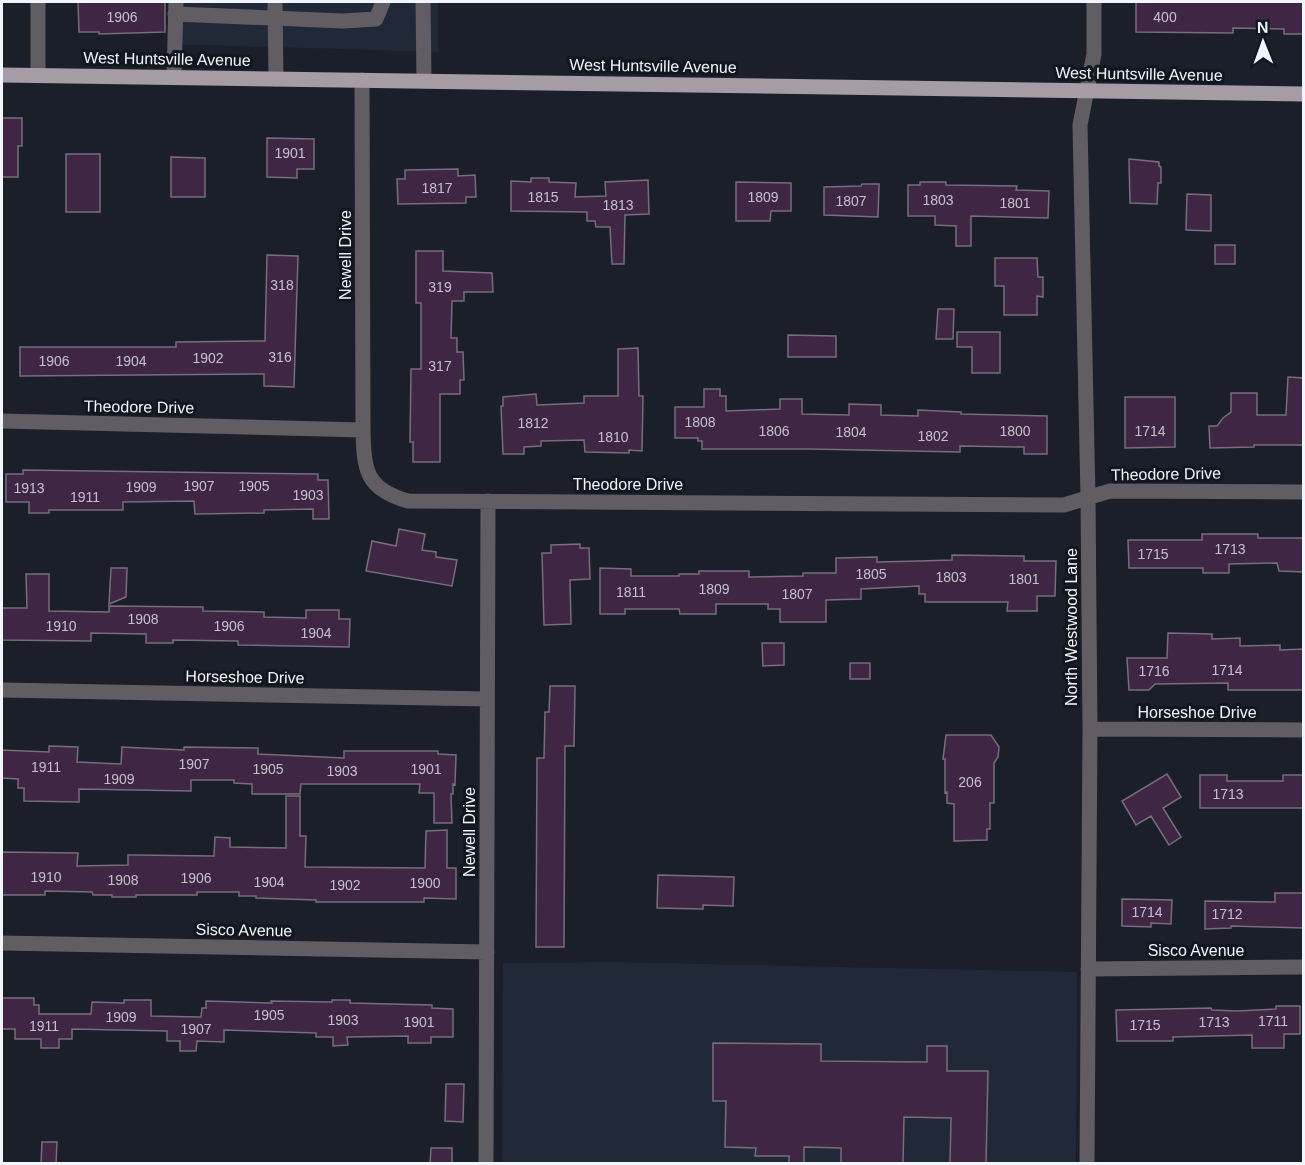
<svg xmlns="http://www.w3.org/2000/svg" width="1305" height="1165" font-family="Arial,sans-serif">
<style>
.built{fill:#212838}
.building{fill:#3f2645;stroke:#776e79;stroke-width:1.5}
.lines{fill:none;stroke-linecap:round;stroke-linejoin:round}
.minor{stroke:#625d62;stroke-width:15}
.major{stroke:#a59ca6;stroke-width:15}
.labels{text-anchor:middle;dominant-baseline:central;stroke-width:6;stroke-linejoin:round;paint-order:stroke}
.number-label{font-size:14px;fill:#c4c1ce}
.street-label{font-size:16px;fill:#f1f5fc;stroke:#11161f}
</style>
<rect width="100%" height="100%" fill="#1a1f29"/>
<!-- built -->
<path class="built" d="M168,2h270v50l-271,-8z
M613,962l464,10 -1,191 -574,1 1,-201z"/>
<!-- building -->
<path class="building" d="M78,2h87v30l-66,2v-2h-20z
M1136,2h168v32h-20v-5l-51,-1v5l-97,-1z
M2,118h20v28h-4v31h-16z
M267,138l47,1v30h-17v9l-30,-1z
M66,154h34v58h-34z
M171,157l34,1v39h-34z
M1129,159l30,3v4l2,1v16h-3l-1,21 -27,-1z
M458,169v7l17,-1 1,22h-10v6l-68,1 -1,-25h8v-9z
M531,178h18v4l27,1 -1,14 31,-1 -1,-14 43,-2 1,34 -24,1 -1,49h-12l-2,-37h-14l-1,-6h-8v-9l-76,-1v-30l20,1z
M736,182l55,1v28h-20l-1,10h-34z
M920,182h26v3l71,1 -1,4 33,1 -1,27 -77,-2v30h-15v-20l-21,-1v-9h-27v-31h12z
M862,184h17l-1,33 -54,-2v-28l37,-1z
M1187,194l24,1v36l-25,-1z
M1215,245h20v19h-20z
M416,251h27v20l49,2 1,19h-29v9h-12l-1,37h6v14h6l1,28h-4v14h-20v68h-27v-20h-3l1,-73h10v-66h-5z
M267,255l31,1 -4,131 -30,-1v-12l-244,2v-29h156v-5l89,-1z
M995,258h42l1,19h5v20l-6,-1v19h-33v-29h-9z
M938,309h16l-1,30h-17z
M957,332h43v41h-28v-26h-15z
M788,335l48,1v21h-48z
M638,348l1,48h4l-1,55 -13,-1v3l-44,-1 -1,-12 -43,1v5l-17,1v7h-21l-2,-48h2v-9l33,-3 1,11 47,-2v-7h34v-47z
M1288,377l16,1v67h-50v2l-44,1 -1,-22h8l6,-8 8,-6v-19h26v22h29z
M704,389h16v7h6v15l54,-2v-10h22v15l47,1v-11l32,1v10l37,1v-6l43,2v2l86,2v38h-23v-7l-64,-1v6l-151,-3h-107v-8h-4v-3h-23v-31h29z
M1125,397h50v50l-50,1z
M23,470l295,4v6h10l1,39h-16v-10l-49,1v3l-69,1 -1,-13 -71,1v8h-74v3h-20v-11h-23v-28h17z
M399,529l26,5 -3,16 14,2v5l21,3 -5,26 -86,-15 6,-30 24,5z
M1202,534h56v4h46v34l-25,-1 -2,-8 -48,1v9h-26v-5h-74l-1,-28h74z
M580,544v4h9l1,31 -20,1 1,44 -27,1 -2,-72h9v-8z
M952,555l72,1v5h32l-1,35h-18v15h-30l1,-9h-83v-8h-6v-8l-58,3v10l-35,1v22h-46v-13h-12v-5h-52v10h-36l-1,-5h-54v5h-25v-46l31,1v7h48v-2h20v-3h50v6l54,-1v-3h33v-15l41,-1v5l42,-1 33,-1z
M111,568h16l-1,29 -17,7z
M26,574h23v37l60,1v-6l94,1v4l61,1v5l42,1v-8h33v9h11l-1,28 -111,-2v-4l-65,-1v3h-27v-9l-55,-1v8l-89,-1v-32h25z
M1168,633l44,1v5l28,-1v8l40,-1v5l24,-1v41h-76v-7l-73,1 -6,6h-20l-2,-32h40z
M762,643h22v22l-21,1z
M850,663h20v16h-20z
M550,686h25l-1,60h-9l-1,201h-28l1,-189h7l1,-46h4z
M946,735h45l8,12 -1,10 -4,6v40h-4v26h-3v11l-33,1v-37l-7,-1v-11l-2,1v-34h-2z
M49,746l29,1 -1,15 44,2 1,-17 62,3v-3l74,1v6l86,4v-7h94v3l18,1 -1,30 -2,-1v10h-2l1,29h-18v-30h-15l1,-9h-119l-1,10h-48v-10l-18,-1v-3h-43v11l-112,-2v13l-55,-1v-13h-6v-9l-16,-1v-28l47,2z
M1167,774l14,23 -18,11 18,29 -12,8 -18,-29 -15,9 -14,-24z
M1200,775h27v6h56v-6h21v33h-104z
M286,796h14v40h6l-1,31 120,1 1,-37 21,-1v38h9v31l-32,-1v4h-108v-2l-60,-2v-2h-17v-4h-42v3h-61v2h-24v-2h-19l-1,-3 -47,-1v4h-43v-43l76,1 -1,13 51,-1v-10h6l80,1 1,-19 15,1v9l56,1z
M658,875l76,2 -1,29 -30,-1v4l-46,-1z
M1275,893h29l-1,35 -72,-2v2l-26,1v-28l70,1z
M1122,899l50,1 -1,24 -20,-1v4l-29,-1z
M2,998h32v7h5v9h52l1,-12 32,1v-3h27v16l50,1 1,-9h4v-7l66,2 -1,-2 61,1v-2h18v3l82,2v3l21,1v28h-22v6h-23v-7l-61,1 1,8 -15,1v-9h-17v-4l-92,-3v12l-27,-1 -1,10h-16v-10h-13v-10l-95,-2v10h-13v9h-18v-9h-26v-10h-13z
M1276,1006h24v28h-16v14h-32v-13l-79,2v4h-56l-1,-31 95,-2 1,2 25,1 39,-2z
M713,1043l108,1v17l106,1v-16h20v25h41l-2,93h-36l1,-46 -47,-1 -1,47h-62v-16l-37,-1v17h-15v-8h-34l1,-8 -31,-1 1,-46h-13z
M446,1084h18l-1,38 -18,-1z
M42,1142h15l-1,22h-15z
M431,1148h21v16h-22z"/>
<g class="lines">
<!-- minor -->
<path class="minor" d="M275,2l1,77
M423,2l1,79
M175,14l168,7 33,-2 7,-17
M38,75v-73
M174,77l2,-75
M362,80l1,350
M2,421l361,9c1,39 2,59 45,71l656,4 46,-14 194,1
M2,690l485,9
M1090,729l214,1
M2,943l485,9
M1088,969l216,-2
M486,1164l2,-663
M1087,1164l3,-435 -2,-232 -8,-372 14,-71v-52"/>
<!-- major -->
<path class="major" d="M2,75l1302,19"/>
</g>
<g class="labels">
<!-- number labels -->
<g class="number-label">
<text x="122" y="17">1906</text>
<text x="1165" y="17">400</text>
<text x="290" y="153">1901</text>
<text x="437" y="188">1817</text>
<text x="543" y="197">1815</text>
<text x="763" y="197">1809</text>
<text x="938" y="200">1803</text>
<text x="851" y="201">1807</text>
<text x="1015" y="203">1801</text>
<text x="618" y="205">1813</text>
<text x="282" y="285">318</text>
<text x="440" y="287">319</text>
<text x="280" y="357">316</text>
<text x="208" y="358">1902</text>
<text x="54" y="361">1906</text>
<text x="131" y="361">1904</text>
<text x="440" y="366">317</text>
<text x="700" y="422">1808</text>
<text x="533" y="423">1812</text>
<text x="774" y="431">1806</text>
<text x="1015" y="431">1800</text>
<text x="1150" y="431">1714</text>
<text x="851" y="432">1804</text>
<text x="933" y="436">1802</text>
<text x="613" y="437">1810</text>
<text x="199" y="486">1907</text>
<text x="254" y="486">1905</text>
<text x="141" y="487">1909</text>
<text x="29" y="488">1913</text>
<text x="308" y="495">1903</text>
<text x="85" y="497">1911</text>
<text x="1230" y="549">1713</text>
<text x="1153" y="554">1715</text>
<text x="871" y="574">1805</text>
<text x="951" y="577">1803</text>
<text x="1024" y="579">1801</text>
<text x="714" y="589">1809</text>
<text x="631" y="592">1811</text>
<text x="797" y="594">1807</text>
<text x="143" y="619">1908</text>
<text x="61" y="626">1910</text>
<text x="229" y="626">1906</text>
<text x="316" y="633">1904</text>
<text x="1227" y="670">1714</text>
<text x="1154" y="671">1716</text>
<text x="194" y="764">1907</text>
<text x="46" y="767">1911</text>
<text x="268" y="769">1905</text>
<text x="426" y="769">1901</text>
<text x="342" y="771">1903</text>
<text x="119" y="779">1909</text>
<text x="970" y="782">206</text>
<text x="1228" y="794">1713</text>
<text x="46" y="877">1910</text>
<text x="196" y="878">1906</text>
<text x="123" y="880">1908</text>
<text x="269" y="882">1904</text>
<text x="425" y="883">1900</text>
<text x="345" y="885">1902</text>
<text x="1147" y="912">1714</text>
<text x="1227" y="914">1712</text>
<text x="269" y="1015">1905</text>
<text x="121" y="1017">1909</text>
<text x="343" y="1020">1903</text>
<text x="1273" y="1021">1711</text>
<text x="419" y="1022">1901</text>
<text x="1214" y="1022">1713</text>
<text x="1145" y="1025">1715</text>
<text x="44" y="1026">1911</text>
<text x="196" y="1029">1907</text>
</g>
<!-- street labels -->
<g class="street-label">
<text transform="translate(167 59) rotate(1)">West Huntsville Avenue</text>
<text transform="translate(653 66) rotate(1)">West Huntsville Avenue</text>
<text transform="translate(1139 74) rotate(1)">West Huntsville Avenue</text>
<text transform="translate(345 255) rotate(-90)">Newell Drive</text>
<text transform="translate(139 407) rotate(1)">Theodore Drive</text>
<text transform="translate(1166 474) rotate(-1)">Theodore Drive</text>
<text x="628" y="484">Theodore Drive</text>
<text transform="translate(1071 627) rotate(-90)">North Westwood Lane</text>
<text transform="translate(245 677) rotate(1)">Horseshoe Drive</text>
<text x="1197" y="712">Horseshoe Drive</text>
<text transform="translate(469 832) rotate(-90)">Newell Drive</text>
<text transform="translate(244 930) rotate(1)">Sisco Avenue</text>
<text x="1196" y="950">Sisco Avenue</text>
</g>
</g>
<!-- border -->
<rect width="1305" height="1165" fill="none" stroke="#f1f5fc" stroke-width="6"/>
<!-- north arrow -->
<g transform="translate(1263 42) rotate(359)" stroke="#11161f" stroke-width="4.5" paint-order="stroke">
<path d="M0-4.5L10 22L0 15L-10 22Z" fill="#f1f5fc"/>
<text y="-9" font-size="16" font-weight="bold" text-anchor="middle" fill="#f1f5fc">N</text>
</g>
</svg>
